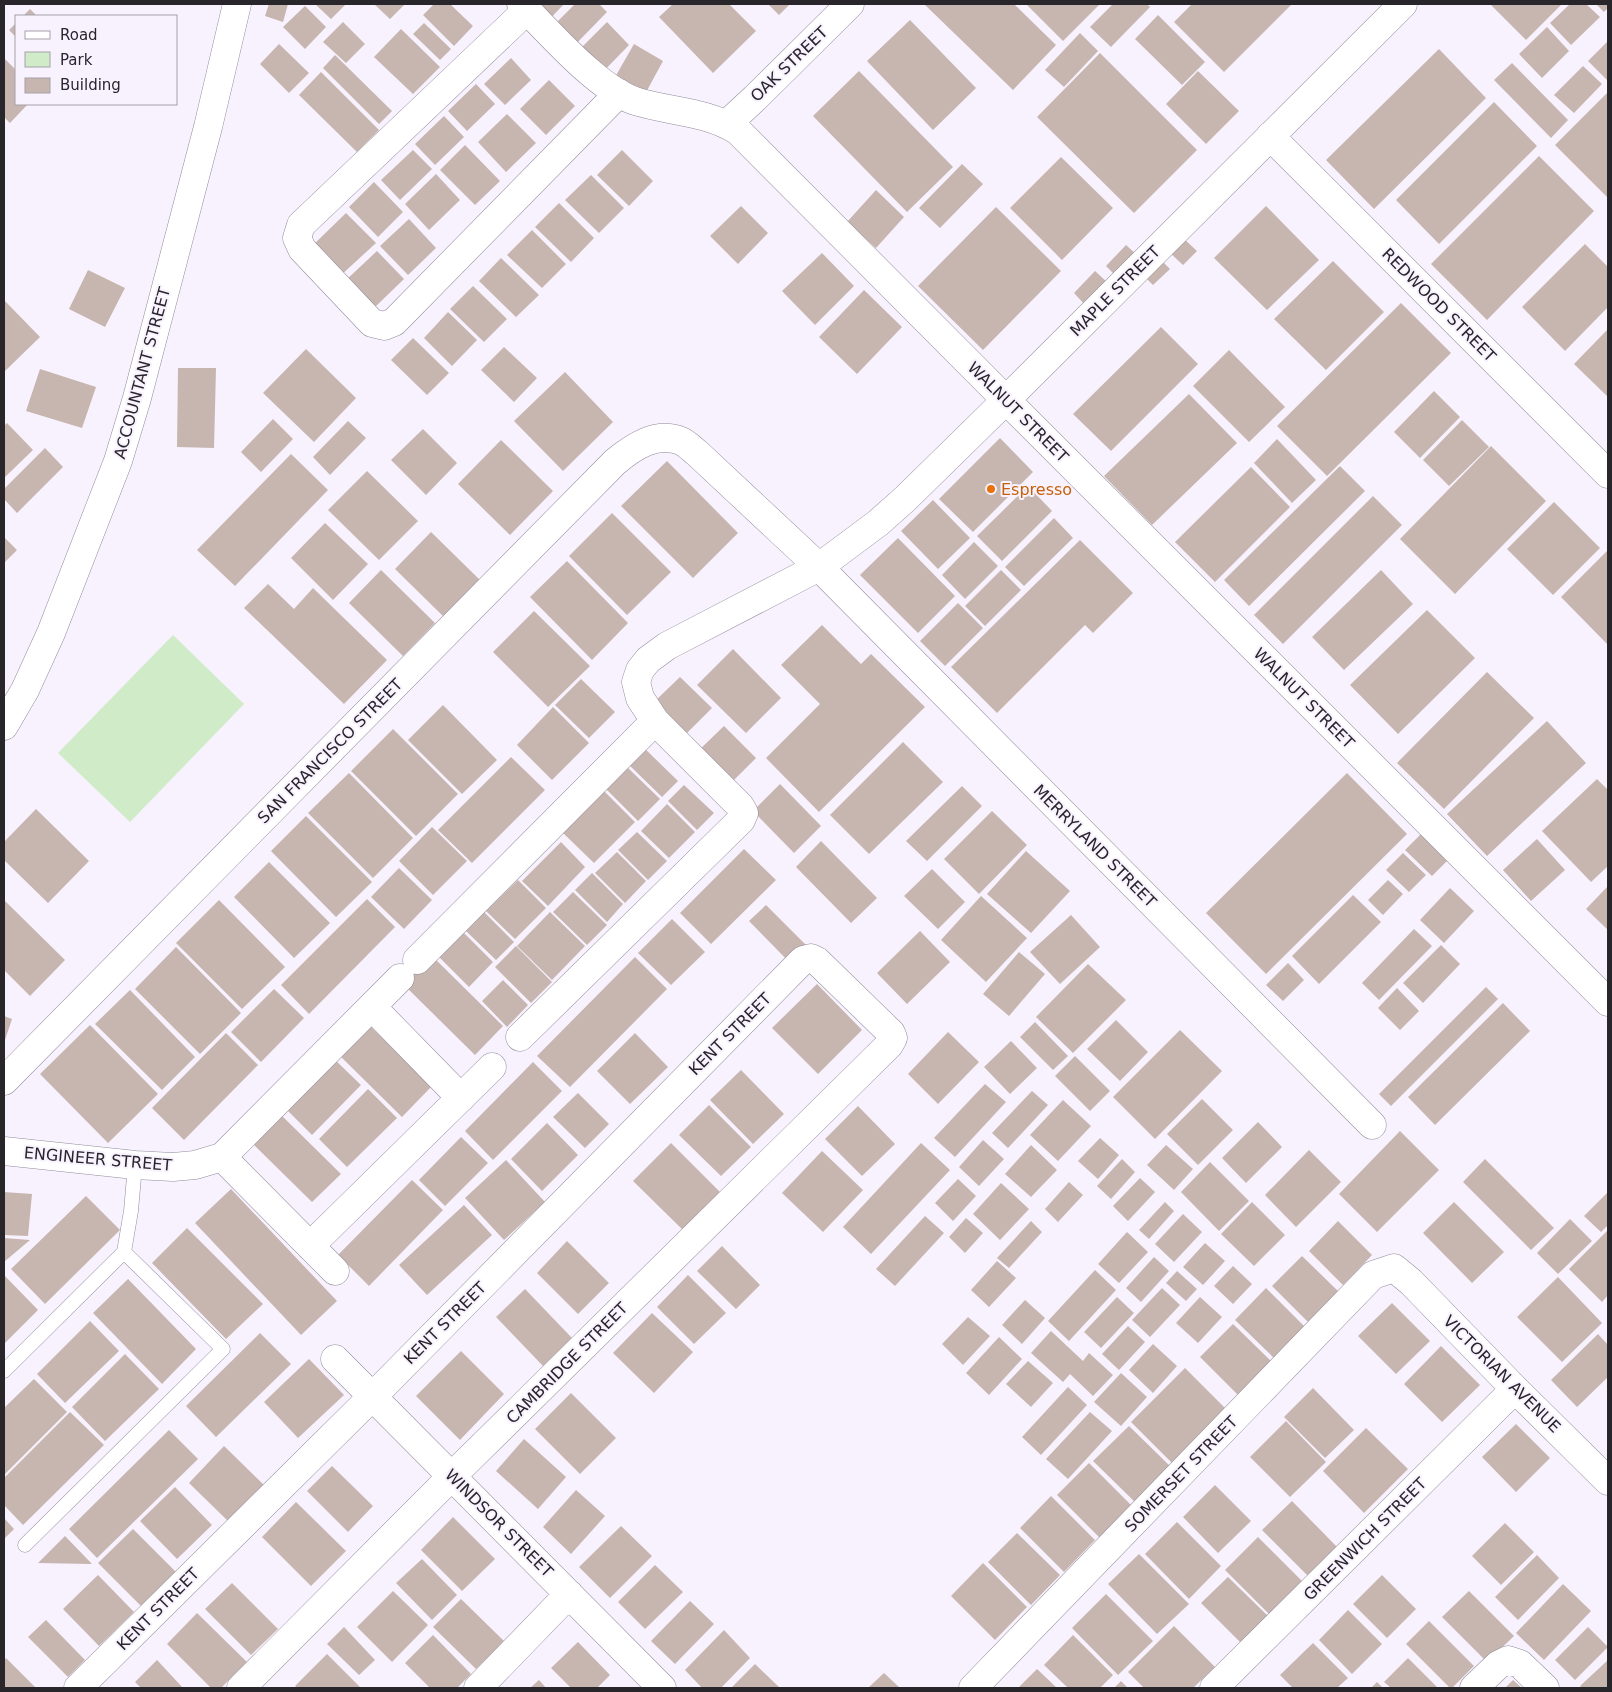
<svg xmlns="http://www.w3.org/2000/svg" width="1612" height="1692" font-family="'DejaVu Sans',sans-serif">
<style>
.green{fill:#d0ebc7}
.building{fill:#c7b5af}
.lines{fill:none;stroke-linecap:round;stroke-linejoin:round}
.service-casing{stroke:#938c9b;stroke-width:15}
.minor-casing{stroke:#938c9b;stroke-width:29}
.tertiary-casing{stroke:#938c9b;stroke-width:29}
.service{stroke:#fff;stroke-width:14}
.minor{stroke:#fff;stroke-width:28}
.tertiary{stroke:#fff;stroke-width:28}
.food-dot{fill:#e8710a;stroke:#f8f2ff;stroke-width:2}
.labels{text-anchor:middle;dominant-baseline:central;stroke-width:4;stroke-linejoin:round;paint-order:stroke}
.street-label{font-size:16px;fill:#28252b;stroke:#f8f2ff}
.food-label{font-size:16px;fill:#c56008;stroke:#f8f2ff;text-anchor:start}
</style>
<rect width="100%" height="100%" fill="#f8f2ff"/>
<!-- green -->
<path class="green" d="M173,635l71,69 -114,118 -72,-69z"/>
<!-- building -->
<path class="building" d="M269,4h19l-5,18 -18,-6z
M315,4h31l-15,15z
M374,4h31l-15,15z
M434,4h16l23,22 -19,20 -31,-31z
M524,4h40l-19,20z
M575,4h24l8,8 -36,37 -21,-20z
M673,4h56l27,27 -43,42 -54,-56z
M768,4h22l-11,11z
M924,4h90l42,41 -43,45z
M1026,4h74l-37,37z
M1113,4h34l3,3 -39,40 -21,-20z
M1192,4h100l-68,68 -50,-50z
M1490,4h72l-36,36z
M1570,4h16l14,13 -29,28 -21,-22z
M1596,4h12v4l-4,4z
M305,6l21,21 -21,22 -22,-22z
M30,9l7,7h-14z
M1158,15l47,47 -23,23 -47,-46z
M910,20l66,68 -43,42 -66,-69z
M343,22l22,22 -19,19 -23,-21z
M607,22l22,23 -31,32 -23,-23z
M16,23v14l-7,-7z
M424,23l27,26 -11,11 -27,-26z
M1547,27l22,24 -27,27 -23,-24z
M401,29l39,38 -27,27 -39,-37z
M1080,33l18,18 -34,36 -19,-17z
M1608,41v38l-1,1 -19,-19z
M279,44l30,29 -20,20 -29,-29z
M634,44l29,17 -19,35 -30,-17z
M1439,49l47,49 -112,111 -48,-49z
M1100,53l97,97 -63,63 -97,-96z
M335,55l57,56 -13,13 -56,-56z
M4,58l12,12v34h12l-18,19 -6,-6z
M511,58l20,22 -26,25 -21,-21z
M1512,63l56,57 -17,18 -57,-58z
M1583,66l19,18 -28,29 -20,-18z
M859,71l94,96 -46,45 -94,-96z
M1198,71l41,40 -33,33 -40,-40z
M321,72l58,58 -22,22 -58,-57z
M549,80l26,26 -29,29 -26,-26z
M476,84l19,20 -28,27 -19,-20z
M1608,92v106l-53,-53z
M1494,102l43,44 -98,98 -43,-44z
M507,114l29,29 -30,29 -28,-30z
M444,116l20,21 -29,28 -20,-21z
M465,145l35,36 -25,24 -35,-35z
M413,150l19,19 -32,31 -19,-20z
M622,150l31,31 -24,25 -32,-31z
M1539,156l55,55 -107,109 -56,-56z
M1061,157l52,51 -51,52 -52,-52z
M962,164l21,20 -43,44 -21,-20z
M436,174l24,26 -31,30 -24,-26z
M591,175l33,33 -25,25 -34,-33z
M374,182l29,30 -25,25 -29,-30z
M876,190l28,27 -28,31 -29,-26z
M559,203l35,35 -23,24 -36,-35z
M741,206l27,27 -30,31 -28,-28z
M1266,206l53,54 -52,50 -53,-52z
M996,207l65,64 -78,79 -65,-64z
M346,213l30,30 -37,34 -28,-30z
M409,219l27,29 -28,27 -28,-29z
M532,230l34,34 -24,24 -35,-33z
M1183,238l14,13 -14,14 -14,-13z
M1585,244l23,23v40l-43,44 -43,-44z
M1126,245l12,11 -21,21 -11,-11z
M377,251l27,28 -31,30 -28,-28z
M822,253l32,33 -39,39 -33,-34z
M501,258l38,37 -23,22 -37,-36z
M1160,259l10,10 -17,16 -10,-10z
M1333,261l51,51 -58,58 -52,-51z
M88,270l37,18 -20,39 -36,-18z
M1095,271l13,12 -22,23 -12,-13z
M473,286l34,33 -23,23 -34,-33z
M864,290l38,37 -45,47 -38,-37z
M4,300l36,37 -36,35z
M1401,303l50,50 -124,123 -50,-50z
M448,312l29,28 -25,26 -28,-28z
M1161,327l37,37 -87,87 -38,-37z
M1608,329v68l-34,-33z
M413,338l36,35 -22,22 -36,-35z
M504,347l33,31 -23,24 -33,-32z
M306,349l50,49 -42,44 -51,-49z
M1229,350l56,57 -36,35 -56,-56z
M178,368h38l-2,80 -37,-1z
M40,369l56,18 -14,41 -56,-17z
M565,372l48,50 -50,49 -49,-50z
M1434,391l26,26 -40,41 -26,-26z
M1189,394l48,49 -85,82 -48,-49z
M273,419l20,20 -32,33 -20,-20z
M1462,420l27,27 -40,39 -26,-26z
M348,421l18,17 -36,37 -17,-18z
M7,423l26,27 -29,28v-52z
M423,429l34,34 -31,32 -35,-35z
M1000,438l33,34 -60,60 -34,-33z
M1277,439l39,41 -24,23 -38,-40z
M501,440l52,51 -43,44 -52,-51z
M1491,446l55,55 -91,93 -55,-55z
M45,448l18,19 -46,46 -13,-14v-10z
M291,454l37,36 -93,96 -38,-36z
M667,461l71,72 -45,45 -72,-72z
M1340,466l25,25 -116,115 -25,-26z
M1251,467l39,40 -75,75 -40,-40z
M367,471l51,50 -39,39 -51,-50z
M1028,486l24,25 -50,50 -25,-25z
M1373,496l29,29 -119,119 -29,-29z
M933,500l37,38 -32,31 -37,-38z
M1554,502l46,46 -47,47 -46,-46z
M612,513l59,59 -44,43 -58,-59z
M1054,518l19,20 -49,48 -19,-19z
M325,523l43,41 -35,36 -42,-42z
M431,532l50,49 -36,37 -50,-49z
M4,537l13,13 -13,13z
M898,538l57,58 -37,37 -58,-58z
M1080,540l53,53 -40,40 -8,-8 -88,88 -46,-46z
M974,542l24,24 -33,33 -23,-24z
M1608,550v95l-47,-48z
M567,561l61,62 -36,37 -62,-63z
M381,570l54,53 -32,33 -54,-53z
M1001,570l20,20 -36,36 -20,-20z
M1381,570l32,34 -69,66 -32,-33z
M268,584l26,25 19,-21 74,72 -43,44 -100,-96z
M958,603l25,25 -38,38 -25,-25z
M1427,610l48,48 -77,76 -48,-49z
M534,611l56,55 -42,41 -55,-55z
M822,625l39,39 10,-10 54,53 -106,105 -53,-54 54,-54 -39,-39z
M733,649l48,49 -35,35 -49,-48z
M1487,672l47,46 -90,91 -47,-46z
M680,677l32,31 -26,26 -32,-32z
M581,679l34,33 -26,26 -34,-33z
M443,705l54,55 -35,34 -54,-54z
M553,707l36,36 -37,37 -35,-35z
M1547,721l39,42 -99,93 -40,-42z
M724,726l32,32 -29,29 -32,-33z
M393,729l65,65 -42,42 -65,-65z
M903,742l40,40 -74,72 -39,-39z
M641,745l37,36 -16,16 -37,-36z
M511,757l34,33 -73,73 -34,-33z
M627,767l33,32 -22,22 -32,-32z
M349,773l64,65 -40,40 -65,-65z
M1347,773l60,61 -141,140 -60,-61z
M1597,779l11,11v76l-17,16 -49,-51z
M780,784l41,42 -27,27 -41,-42z
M684,785l30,28 -17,17 -29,-29z
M962,786l20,20 -55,55 -21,-20z
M603,790l32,32 -41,41 -32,-31z
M667,804l28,28 -26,26 -28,-27z
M36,809l53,52 -41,42 -44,-43v-18z
M992,811l35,34 -48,49 -35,-35z
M306,816l66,66 -36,35 -65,-66z
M432,827l35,34 -34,34 -34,-34z
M1428,827l26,27 -22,22 -27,-26z
M637,832l30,29 -19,19 -30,-30z
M1537,839l28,31 -34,31 -28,-31z
M821,841l56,57 -26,25 -55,-56z
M561,842l24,25 -37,39 -26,-25z
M744,849l32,31 -65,64 -31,-31z
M1026,851l44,40 -39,42 -44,-39z
M617,852l29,29 -21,22 -30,-30z
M1403,853l23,22 -17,17 -23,-22z
M269,862l61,61 -36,35 -60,-61z
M399,868l33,32 -28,29 -33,-32z
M932,869l33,33 -27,27 -34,-33z
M592,873l31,31 -16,18 -32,-32z
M518,880l28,28 -31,31 -29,-28z
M1388,880l15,14 -20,21 -15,-15z
M1608,886v44l-22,-21z
M1450,888l24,23 -30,32 -24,-23z
M573,892l34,33 -20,20 -34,-33z
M1353,895l28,27 -62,62 -27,-28z
M981,896l46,42 -41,44 -45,-42z
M367,899l28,28 -86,87 -28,-29z
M4,900l61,60 -35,36 -26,-26z
M219,900l66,67 -43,42 -66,-66z
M766,905l46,46 -17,17 -46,-47z
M484,912l30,30 -18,18 -30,-29z
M550,912l35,34 -33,34 -35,-34z
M1071,915l29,32 -40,37 -30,-32z
M672,919l33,33 -34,33 -33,-32z
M1414,929l18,17 -53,54 -17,-17z
M920,931l30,31 -43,42 -30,-31z
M464,933l29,29 -24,25 -30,-30z
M1441,945l19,19 -37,39 -20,-20z
M516,946l36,36 -21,21 -36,-36z
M176,947l65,66 -41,41 -65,-65z
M1019,952l26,22 -36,42 -26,-22z
M430,954l73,72 -28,29 -73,-72z
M635,957l32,32 -97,98 -33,-31z
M1288,963l16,17 -21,21 -17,-16z
M1088,964l38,36 -53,53 -37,-36z
M503,980l25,25 -21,22 -25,-26z
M817,984l45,46 -44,44 -46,-46z
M1486,987l12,12 -107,107 -12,-12z
M1397,988l22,23 -19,19 -22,-22z
M274,989l30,29 -43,44 -30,-30z
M130,990l65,67 -33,33 -67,-66z
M1503,1003l27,28 -95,94 -27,-28z
M4,1016l8,3 -8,24z
M1116,1020l32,32 -28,29 -33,-32z
M365,1021l66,66 -29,30 -67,-66z
M1035,1022l33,34 -15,14 -33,-33z
M90,1025l68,69 -50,49 -68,-69z
M1180,1030l42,41 -67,68 -42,-42z
M948,1032l31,30 -41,42 -30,-30z
M226,1033l32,32 -74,75 -32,-32z
M635,1033l33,34 -38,37 -33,-33z
M1011,1041l26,27 -27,26 -26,-27z
M1075,1056l35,35 -20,20 -35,-35z
M332,1057l29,28 -49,50 -29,-29z
M533,1062l29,29 -69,69 -28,-29z
M741,1070l43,44 -31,30 -43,-44z
M985,1084l21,18 -51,55 -21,-19z
M368,1089l29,29 -50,49 -28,-28z
M1032,1091l16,14 -40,43 -16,-15z
M578,1093l31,31 -24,24 -32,-31z
M1202,1099l31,31 -35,35 -31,-31z
M1063,1100l28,26 -33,35 -28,-26z
M709,1105l42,42 -30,29 -42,-41z
M858,1106l37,38 -33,32 -37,-37z
M278,1112l63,62 -29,28 -62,-61z
M1258,1122l24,25 -36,36 -24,-25z
M547,1123l31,32 -36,36 -31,-32z
M1400,1131l39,39 -62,62 -38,-38z
M461,1137l27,26 -43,43 -26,-26z
M1100,1138l19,17 -21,24 -20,-18z
M983,1140l21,19 -25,27 -20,-19z
M671,1143l51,51 -37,38 -52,-51z
M921,1143l29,27 -79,84 -28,-27z
M1031,1145l26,25 -26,27 -26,-23z
M1166,1145l27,24 -19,21 -27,-25z
M1309,1150l32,32 -45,45 -31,-32z
M822,1151l41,39 -40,42 -41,-39z
M1122,1159l13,13 -24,27 -14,-13z
M1485,1159l69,69 -23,22 -68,-68z
M506,1160l39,42 -41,38 -39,-42z
M1210,1162l39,39 -30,30 -38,-39z
M1140,1178l15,14 -27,29 -15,-15z
M958,1179l18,17 -23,25 -18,-18z
M412,1180l31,30 -74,76 -31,-31z
M1069,1182l14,13 -25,27 -13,-13z
M1001,1183l28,26 -29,31 -27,-26z
M231,1189l106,112 -36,34 -106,-112z
M4,1192l28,2 -4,42 -24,-1z
M1608,1192v33l-7,7 -17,-16z
M86,1196l34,34 -75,74 -34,-35z
M1165,1202l9,9 -25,28 -10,-9z
M1252,1202l33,33 -31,31 -33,-32z
M1454,1202l50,50 -32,31 -49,-50z
M464,1205l28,30 -65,60 -28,-30z
M1183,1214l19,18 -28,30 -19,-18z
M925,1216l19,17 -49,53 -19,-17z
M966,1218l17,15 -18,20 -16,-16z
M1570,1219l22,22 -34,33 -21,-21z
M1031,1221l11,11 -33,36 -12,-10z
M1338,1221l34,34 -29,30 -34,-34z
M187,1228l76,76 -37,35 -74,-76z
M1608,1230v65l-6,7 -33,-33z
M1127,1232l21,20 -29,31 -21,-19z
M4,1238l26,2 -26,22z
M567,1241l42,42 -31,31 -41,-41z
M1205,1243l20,18 -22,24 -20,-18z
M722,1246l38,39 -24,24 -39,-38z
M1302,1256l38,37 -31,30 -37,-37z
M1154,1257l15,14 -28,31 -15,-14z
M997,1261l19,17 -27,29 -18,-17z
M1233,1266l19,18 -19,20 -19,-18z
M1095,1270l21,20 -47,51 -21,-20z
M1177,1271l20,18 -11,12 -20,-18z
M4,1275l34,35 -34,34z
M688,1275l38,38 -32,31 -37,-37z
M1558,1277l44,46 -40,39 -45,-45z
M128,1279l68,70 -34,35 -69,-71z
M1162,1288l18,17 -30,32 -18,-17z
M1266,1288l41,41 -31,31 -41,-40z
M525,1289l47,49 -29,28 -47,-49z
M1117,1297l17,16 -33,35 -17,-16z
M1200,1297l22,20 -24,26 -22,-20z
M1025,1300l20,18 -23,26 -20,-19z
M1392,1303l38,38 -34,33 -38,-38z
M652,1313l41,39 -39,41 -41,-40z
M968,1317l22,19 -27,29 -21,-21z
M90,1321l29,30 -54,52 -28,-29z
M1233,1324l41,40 -33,34 -41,-41z
M1128,1326l17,16 -26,28 -17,-16z
M1051,1331l32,30 6,-8 24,22 -20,21 -23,-22 -7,8 -32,-29z
M260,1333l31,31 -75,73 -30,-31z
M1598,1334l10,11v32l-31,30 -26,-27z
M999,1337l23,22 -33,36 -23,-22z
M1153,1344l24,22 -24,27 -24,-23z
M1441,1346l39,39 -38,37 -38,-38z
M461,1351l43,43 -44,46 -44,-44z
M125,1354l34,35 -54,52 -33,-34z
M309,1359l35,36 -46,43 -34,-36z
M1028,1361l25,22 -22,24 -25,-23z
M1185,1368l41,41 -54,54 -41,-41z
M1121,1373l26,24 -26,29 -27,-24z
M34,1379l33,33 -63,63v-67z
M1068,1387l19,18 -46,50 -19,-18z
M1313,1388l41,42 -29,28 -41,-41z
M571,1393l45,45 -36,36 -45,-45z
M70,1412l34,33 -81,80 -19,-20v-27z
M1090,1412l22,19 -44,48 -22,-20z
M1286,1421l40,41 -36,35 -40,-40z
M1516,1424l34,34 -34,34 -34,-35z
M1129,1426l43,42 -36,35 -43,-42z
M1366,1428l42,41 -44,44 -41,-42z
M169,1430l29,29 -101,99 -28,-29z
M524,1439l42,38 -28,32 -42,-38z
M224,1446l40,39 -35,37 -40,-39z
M1089,1463l44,44 -32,32 -44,-44z
M332,1466l41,40 -25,26 -41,-41z
M1215,1485l36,36 -33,32 -35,-36z
M175,1487l37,38 -35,34 -37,-38z
M576,1490l29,26 -34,38 -28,-27z
M1051,1496l44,44 -31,32 -44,-44z
M1292,1501l47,48 -29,29 -48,-48z
M296,1502l50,49 -35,35 -49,-49z
M453,1517l42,42 -33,32 -41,-41z
M4,1518l10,11 -10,10z
M1177,1522l44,44 -32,33 -44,-45z
M1505,1523l29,29 -33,33 -29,-29z
M621,1526l31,30 -42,42 -31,-31z
M133,1529l43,43 -34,35 -44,-44z
M1017,1533l43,42 -29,30 -43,-43z
M65,1536l27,28 -54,-1z
M1258,1537l44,44 -33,33 -44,-44z
M1139,1554l50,50 -32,30 -49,-50z
M1537,1555l22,23 -41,42 -23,-23z
M422,1559l35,36 -25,25 -36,-37z
M983,1563l44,44 -32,33 -44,-44z
M655,1565l28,27 -38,37 -27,-27z
M98,1575l36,37 -35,34 -36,-37z
M1382,1575l34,34 -29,29 -34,-34z
M1228,1577l40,39 -27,27 -40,-40z
M232,1583l46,46 -27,26 -46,-46z
M1563,1584l28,27 -47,49 -28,-27z
M393,1591l35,34 -36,37 -35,-35z
M1469,1591l45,45 -27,26 -45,-45z
M1106,1594l47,47 -35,34 -46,-47z
M461,1599l43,42 -28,28 -43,-42z
M690,1601l24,23 -39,40 -24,-23z
M1348,1610l34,34 -30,30 -33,-34z
M197,1613l50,49 -26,26h-10l-44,-44z
M46,1620l39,40 -17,17 -40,-40z
M1429,1621l45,45 -22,22h-2l-44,-44z
M1174,1626l41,41 -22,21h-49l-16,-16z
M344,1627l31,33 -16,15 -32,-31z
M1588,1627l20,20 -33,33 -20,-20z
M724,1630l26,28 -29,30h-19l-17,-18z
M433,1635l38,39 -14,14h-27l-25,-25z
M1073,1635l40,40 -13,13h-32l-24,-23z
M578,1642l32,33 -13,13h-26l-20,-20z
M1313,1643l35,35 -11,10h-44l-13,-13z
M327,1654l34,34h-63l-3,-2z
M6,1658l30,30h-32v-27z
M1408,1658l30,30h-47l-7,-6z
M157,1660l26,28h-42l-6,-6z
M1608,1660v28h-26l-2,-2z
M755,1664l25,24h-49z
M1037,1669l20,19h-39z
M884,1673l16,15h-32z
M539,1680l7,8h-16z
M1513,1680l9,8h-17z
M1121,1681l7,7h-14z
M1377,1682l6,6h-12z"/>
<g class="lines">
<defs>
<path id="service" d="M4,1371l120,-119 7,-41 4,-46
M25,1545l198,-196 -99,-97"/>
<path id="minor" d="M521,4c29,29 76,84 114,97 35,11 71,10 103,30l268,269 397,-396
M527,10l-226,215 -4,13 5,11 70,74 12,3 10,-4 225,-229
M727,124l28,-26 95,-94
M1270,136l338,338
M417,960l238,-239
M372,1007l89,91
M520,1037l221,-217 3,-7 -4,-7 -85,-85 -15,-23 -4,-16 4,-12 8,-10 19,-14 152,-79 553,558
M4,1151l131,14 38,2 22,-2 27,-8 178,-179
M222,1157l113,114
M310,1246l182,-179
M335,1359l327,329
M78,1688l306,-303 419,-425 8,-2 6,3 74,72 2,5 -4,7 -437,431 -211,212
M478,1688l91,-94
M973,1688l400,-413 21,-7 17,14 104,107 93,92
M1214,1688l301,-299
M1474,1688l24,-23 10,-5 12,4 25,24"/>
<path id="tertiary" d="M4,726l21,-36 26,-57 67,-172 19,-63 71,-271 29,-123
M4,1081l611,-619c18,-15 41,-31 66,-21 5,2 11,8 16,12l122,114 59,-44 27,-24 101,-99 602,602"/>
</defs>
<!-- service casing -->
<use href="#service" class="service-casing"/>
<!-- minor casing -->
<use href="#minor" class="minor-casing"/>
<!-- tertiary casing -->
<use href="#tertiary" class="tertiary-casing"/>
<!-- service -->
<use href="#service" class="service"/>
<!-- minor -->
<use href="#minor" class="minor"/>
<!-- tertiary -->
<use href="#tertiary" class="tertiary"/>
</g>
<!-- markers -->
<circle class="food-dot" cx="991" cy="489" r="5"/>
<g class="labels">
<!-- street labels -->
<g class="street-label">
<text transform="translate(789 64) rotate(-44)">OAK STREET</text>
<text transform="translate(1115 291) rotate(-45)">MAPLE STREET</text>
<text transform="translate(1439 305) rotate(45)">REDWOOD STREET</text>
<text transform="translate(142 373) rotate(-75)">ACCOUNTANT STREET</text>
<text transform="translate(1018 412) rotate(45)">WALNUT STREET</text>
<text transform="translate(1304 698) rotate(45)">WALNUT STREET</text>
<text transform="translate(330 751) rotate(-45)">SAN FRANCISCO STREET</text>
<text transform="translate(1095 846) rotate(45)">MERRYLAND STREET</text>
<text transform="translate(730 1034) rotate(-45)">KENT STREET</text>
<text transform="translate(98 1159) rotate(5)">ENGINEER STREET</text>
<text transform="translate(445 1323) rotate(-45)">KENT STREET</text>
<text transform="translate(567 1363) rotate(-45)">CAMBRIDGE STREET</text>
<text transform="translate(1502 1374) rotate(45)">VICTORIAN AVENUE</text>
<text transform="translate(1181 1474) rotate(-46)">SOMERSET STREET</text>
<text transform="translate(499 1523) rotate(45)">WINDSOR STREET</text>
<text transform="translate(1365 1539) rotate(-45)">GREENWICH STREET</text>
<text transform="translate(158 1609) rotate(-45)">KENT STREET</text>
</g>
<!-- food labels -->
<g class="food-label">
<text x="1001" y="489">Espresso</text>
</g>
</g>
<!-- border -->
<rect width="1612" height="1692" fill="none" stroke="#28252b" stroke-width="10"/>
<!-- legend -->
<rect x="15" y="15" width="162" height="90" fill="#f8f2ff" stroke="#a5a0aa"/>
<rect x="25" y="31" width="25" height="8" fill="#ffffff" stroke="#a5a0aa"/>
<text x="60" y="40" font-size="15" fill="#28252b">Road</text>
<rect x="25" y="52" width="25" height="15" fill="#d0ebc7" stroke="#a5a0aa"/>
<text x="60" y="65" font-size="15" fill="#28252b">Park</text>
<rect x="25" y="78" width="25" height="15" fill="#c7b5af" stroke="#a5a0aa"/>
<text x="60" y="90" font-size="15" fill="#28252b">Building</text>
</svg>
